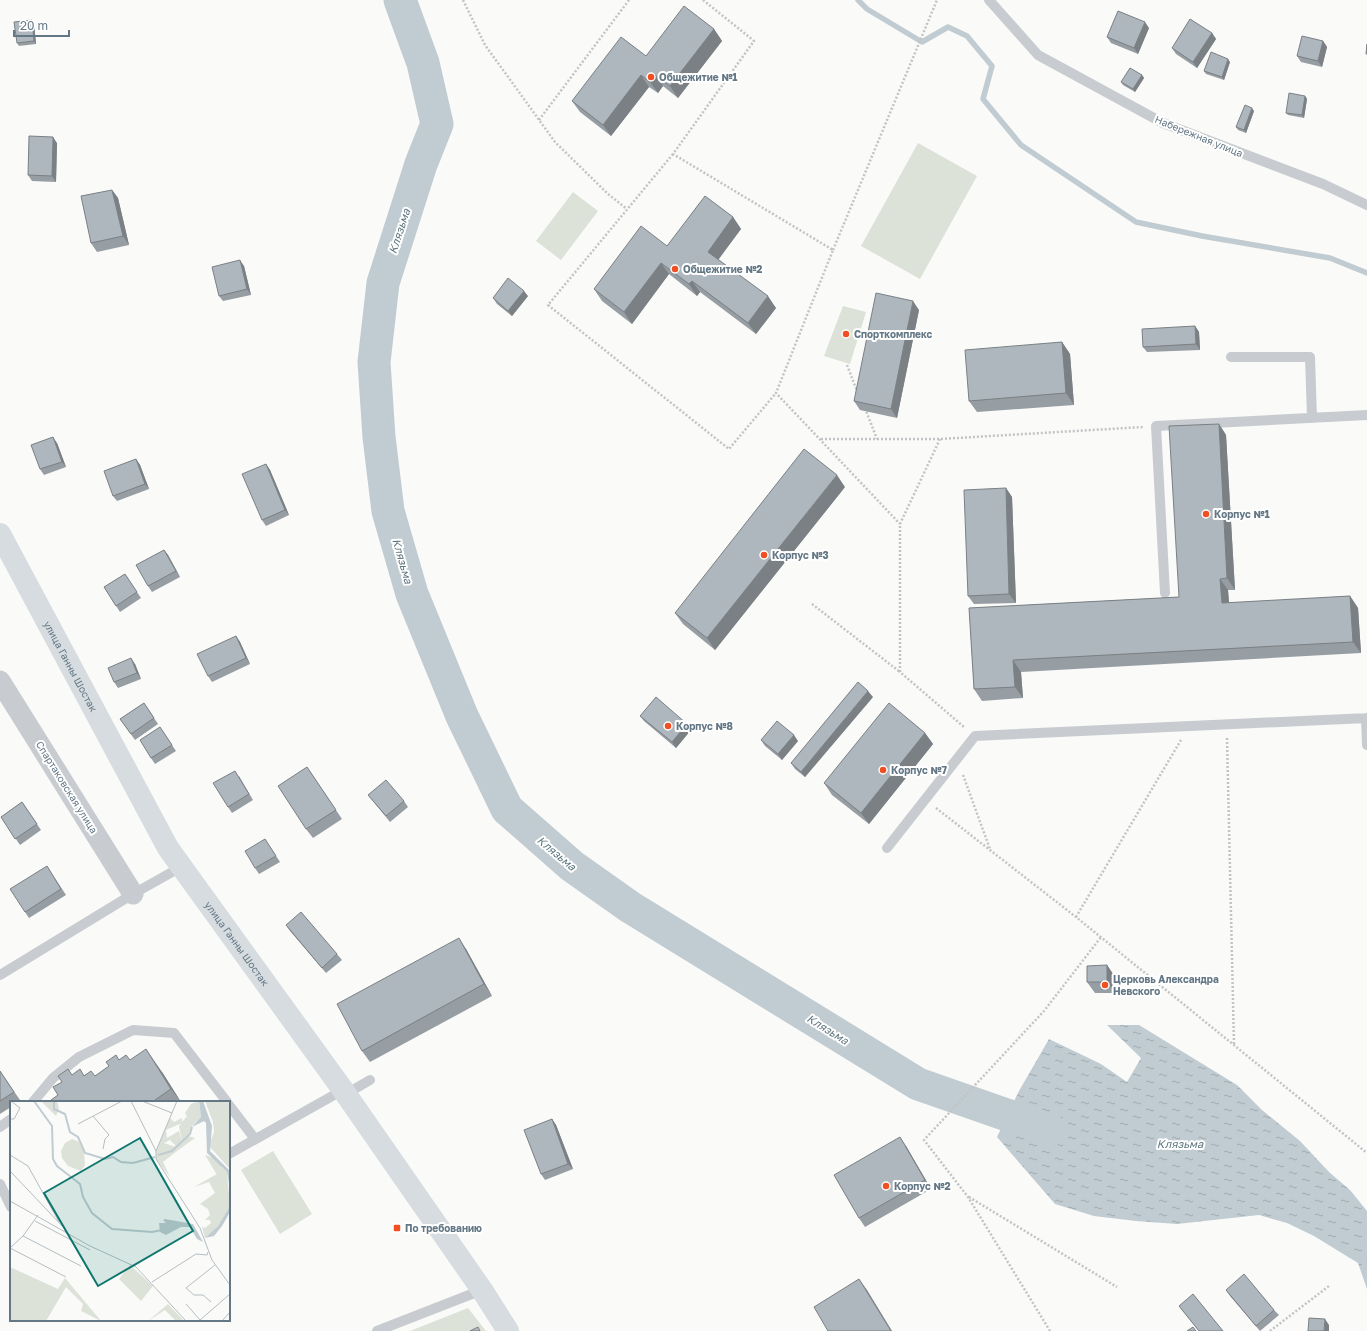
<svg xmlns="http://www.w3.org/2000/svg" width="1367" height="1331" font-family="'Golos Text',sans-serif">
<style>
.green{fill:#dce2d8}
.water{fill:url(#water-ripples)}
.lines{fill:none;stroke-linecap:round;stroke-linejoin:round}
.stream{stroke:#c0ccd1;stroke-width:5.5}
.river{stroke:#c0ccd1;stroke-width:33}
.path{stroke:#c1c4c6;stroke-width:2.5;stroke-dasharray:2 2;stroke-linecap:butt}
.lane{stroke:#c8ccd0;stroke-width:10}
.street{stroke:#c8ccd0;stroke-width:21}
.secondary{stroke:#d6dcdf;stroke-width:22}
.wall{fill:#969da3}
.shaded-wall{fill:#7a8084}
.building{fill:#aeb7bd;stroke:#7a8084}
.poi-dot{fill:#f14e21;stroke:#fff;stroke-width:1.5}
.labels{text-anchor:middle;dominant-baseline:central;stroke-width:4;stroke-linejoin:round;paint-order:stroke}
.poi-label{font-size:10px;font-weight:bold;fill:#637785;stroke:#fff;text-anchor:start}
.street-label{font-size:10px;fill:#637785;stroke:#fff}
.water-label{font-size:11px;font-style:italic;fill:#5e767e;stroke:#fff}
.inset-river{fill:none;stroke:#c0ccd1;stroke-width:2}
.inset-road{fill:none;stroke:#b5bec3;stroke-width:1}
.view{fill:#0f766e;fill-opacity:0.15;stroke:#0f766e;stroke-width:2}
.inset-edge{fill:none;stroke:#637785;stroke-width:2}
</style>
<defs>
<pattern id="water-ripples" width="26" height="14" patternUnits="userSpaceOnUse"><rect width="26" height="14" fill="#c0ccd1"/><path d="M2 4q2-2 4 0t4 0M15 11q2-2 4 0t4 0" fill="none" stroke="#a0aaaf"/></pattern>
</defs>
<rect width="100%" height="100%" fill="#fafaf8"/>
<!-- green -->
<path class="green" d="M918,143l59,33 -57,103 -59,-33z
M573,192l25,19 -37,49 -25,-19z
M843,306l23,6 -16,52 -26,-8z
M273,1151l39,63 -32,20 -39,-64z
M468,1308l18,23h-76z"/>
<!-- water -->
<path class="water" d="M1107,1025h32l98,60 25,25 38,31 29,31 21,18 17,21v78l-9,-26 -44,-27 -27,-13 -28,-8 -82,9 -41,-3 -42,-5 -39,-12 -58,-67 22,-46 30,-52 52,25 26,18 14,-24z"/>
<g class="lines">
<!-- stream -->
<path class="stream" d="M858,0l9,9 55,33 26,-15 19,9 25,30 -9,33 38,46 115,77 66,14 128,22 37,15"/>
<!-- river -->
<path class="river" d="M400,0l23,63 14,61 -16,40 -38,119 -9,79 5,75 9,74 24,83 50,122 45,93 65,57 58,41 288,177 132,46"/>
<!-- path -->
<path class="path" d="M463,0l22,45 70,97 53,52 19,15
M703,0l51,41 -81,113 160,96 -57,143 124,131
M539,120l90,-120
M673,154l-125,151 181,144 47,-56
M833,250l104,-250
M847,365l10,26
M865,408l12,31
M821,439h119l203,-12
M940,439l-40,85v148l64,55
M812,604l88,68
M1227,738l7,307
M963,775l27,74
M936,808l140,109 291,236
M1076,917l105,-177
M969,1197l148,90
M1050,1331l-82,-134 -44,-57 120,-129 57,-74
M1270,1331l59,-45"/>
<!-- lane -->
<path class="lane" d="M989,0l49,55 125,68 160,61 44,21
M1231,357h79l2,61
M1165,593l-9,-167 211,-11
M1366,718l1,27
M887,848l88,-112 392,-18
M0,975l133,-81 48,-27
M346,1094l24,-14
M33,1102l20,-24 26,-21 54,-27 41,3 53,69
M229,1105l26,34
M0,1127l11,-8
M229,1154l114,-64
M0,1184l11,23
M377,1331l105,-41"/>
<!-- street -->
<path class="street" d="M0,681l133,213"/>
<!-- secondary -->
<path class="secondary" id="s1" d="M0,534l168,314 175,242 139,200 26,41"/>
</g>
<!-- wall -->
<path class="wall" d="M32,20l2,3 2,21 -17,2 -2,-3z
M1149,28l-11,26 -27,-11 -4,-6z
M714,29l8,12 -44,57 -15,-12 -5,7 -9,-6 -38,49 -31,-24 -8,-11 74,-45z
M1212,33l4,6 -19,29 -21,-14 -4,-6z
M1323,41l4,6 -5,20 -21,-5 -4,-6z
M1230,62l-6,18 -18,-6 -2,-3z
M1142,75l2,3 -9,14 -12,-7 -2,-3z
M1305,96l2,3 -3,19 -16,-3 -2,-2z
M1254,111l-8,22 -8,-3 -2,-3z
M57,143l-1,39 -24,-1 -4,-6z
M112,190l6,8 11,47 -32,7 -6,-9z
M733,217l8,12 -23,30 58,49 -20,26 -56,-42 -3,4 -28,-22 -37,50 -30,-23 -8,-12 73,-43z
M244,266l7,29 -28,6 -4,-5z
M528,296l-16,20 -15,-12 -4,-6z
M919,310l-22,108 -37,-8 -6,-9z
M1195,326l4,6 1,18 -53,2 -4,-5z
M1062,342l8,12 4,51 -97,7 -8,-11z
M1219,424l7,11 9,155h-7l1,13 121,-7 8,12 3,45 -340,19 2,26 -41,3 -8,-12 -5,-81 210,-11z
M57,443l9,24 -22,8 -4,-6z
M136,459l4,6 9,24 -32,12 -4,-5z
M266,464l4,6 19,45 -23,11 -4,-6z
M845,487l-130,163 -32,-26 -8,-11z
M1006,488l6,9 4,106 -42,1 -6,-8z
M164,550l4,5 12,22 -28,15 -4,-6z
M125,574l16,24 -21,14 -16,-25z
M236,636l4,6 10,22 -38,18 -4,-6z
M135,664l6,15 -23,9 -4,-6z
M873,697l-68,80 -10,-8 -4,-6z
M144,703l14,21 -23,16 -15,-21z
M640,716l51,14 -15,18 -32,-27z
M164,733l12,18 -21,13 -4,-6z
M925,733l8,11 -64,80 -37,-29 -8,-12z
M761,740l37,1 -16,19 -17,-14z
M307,767l35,52 -29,19 -7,-9z
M239,776l14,24 -21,13 -4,-6z
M368,795l36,6 4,6 -18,15z
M22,802l19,28 -21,15 -19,-28z
M265,839l15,23 -21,12 -4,-6z
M47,866l19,29 -37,23 -4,-6z
M286,925l51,29 5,6 -16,13 -36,-42z
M466,949l26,47 -122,66 -8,-11z
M1107,965l8,12v16h-20l-8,-11z
M119,1060h11l32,12 19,30h-128l5,-7 14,-20 23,1z
M0,1071l20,29 -2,2h-7v5l-11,7z
M552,1119l4,6 17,44 -28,11 -4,-6z
M906,1146l25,43 -66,38 -6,-9z
M1226,1290l48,20 5,5 -19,16 -30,-35z
M1179,1306l44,25h-24z"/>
<!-- shaded-wall -->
<path class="shaded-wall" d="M32,20l2,3 2,21 -2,-3z
M1145,22l4,6 -11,26 -4,-6z
M714,29l8,12 -44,57 -8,-12z
M1212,33l4,6 -19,29 -4,-6z
M1323,41l4,6 -5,20 -4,-6z
M1228,59l2,3 -6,18 -2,-3z
M641,75l8,12 -38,49 -8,-11z
M655,75l8,11 -5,7 -8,-11z
M1142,75l2,3 -9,14 -2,-3z
M1305,96l2,3 -3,19 -2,-3z
M1252,108l2,3 -8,22 -2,-3z
M53,137l4,6 -1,39 -4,-6z
M112,190l6,8 11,47 -6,-9z
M733,217l8,12 -25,34 -8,-11z
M240,260l4,6 7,29 -4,-6z
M661,263l8,11 -37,50 -8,-12z
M692,281l8,11 -3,4 -8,-12z
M524,291l4,5 -16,20 -4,-5z
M768,296l8,12 -20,26 -8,-11z
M913,301l6,9 -22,108 -6,-9z
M1195,326l4,6 1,18 -4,-6z
M1062,342l8,12 4,51 -8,-12z
M1219,424l7,11 9,155 -8,-12z
M53,437l4,6 9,24 -4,-5z
M136,459l4,6 9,24 -4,-5z
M266,464l4,6 19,45 -4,-5z
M837,475l8,12 -130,163 -8,-12z
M1006,488l6,9 4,106 -7,-9z
M164,550l4,5 12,22 -4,-6z
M1220,579l8,11 2,25 -8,-12z
M1350,596l8,12 3,45 -8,-11z
M236,636l4,6 10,22 -4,-6z
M131,658l4,6 6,15 -4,-6z
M1013,660l8,12 2,26 -8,-11z
M868,691l5,6 -68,80 -4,-5z
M687,724l4,6 -15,18 -4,-6z
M925,733l8,11 -64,80 -8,-11z
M794,735l4,6 -16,19 -4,-6z
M459,938l7,11 26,47 -8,-12z
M1107,965l8,12v16l-8,-11z
M146,1049l16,23 19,30 -10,-13z
M552,1119l4,6 17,44 -5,-5z
M900,1137l6,9 25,43 -6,-9z
M859,1279l8,11 25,41h-1z
M1325,1319l4,6v6h-5z"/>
<!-- building -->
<path class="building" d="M684,6l30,23 -44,57 -15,-11 -5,7 -9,-7 -38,50 -31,-24 49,-64 25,19z
M1118,11l27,11 -11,26 -27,-11z
M1190,19l22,14 -19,29 -21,-14z
M32,20l2,21 -17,2 -3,-21z
M1302,36l21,5 -5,20 -21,-5z
M1367,44v10h-1z
M1211,52l17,7 -6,18 -18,-6z
M1130,68l12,7 -9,14 -12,-7z
M1289,93l16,3 -3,19 -16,-2z
M1245,105l7,3 -8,22 -8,-3z
M29,136l24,1 -1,39 -24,-1z
M112,190l11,46 -32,7 -10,-47z
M705,196l28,21 -25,35 60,44 -20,27 -56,-42 -3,3 -28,-21 -37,49 -30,-23 47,-63 26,20z
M240,260l7,29 -28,7 -7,-29z
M508,278l16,13 -16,20 -15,-13z
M876,293l37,8 -22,108 -37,-8z
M1195,326l1,18 -53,3 -1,-18z
M1062,342l4,51 -97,8 -4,-51z
M1219,424l8,154 -7,1 2,24 128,-7 3,46 -340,18 2,27 -41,2 -5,-81 210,-11 -10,-171z
M53,437l9,25 -22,7 -9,-24z
M804,449l33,26 -130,163 -32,-25z
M136,459l9,25 -32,12 -9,-25z
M266,464l19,46 -23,10 -20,-46z
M1006,488l3,106 -41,2 -4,-106z
M164,550l12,21 -28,15 -12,-21z
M125,574l12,18 -21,14 -12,-19z
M236,636l10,22 -38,18 -11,-22z
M131,658l6,15 -23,9 -6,-14z
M858,682l10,9 -67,81 -10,-9z
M656,697l31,27 -15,18 -32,-26z
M144,703l10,15 -23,16 -11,-15z
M889,703l36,30 -64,80 -37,-30z
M777,721l17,14 -16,19 -17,-14z
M160,727l12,18 -21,13 -11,-18z
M307,767l29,43 -30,19 -28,-43z
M235,771l14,23 -21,13 -15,-24z
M386,780l18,21 -18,15 -18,-21z
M22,802l15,22 -22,15 -14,-22z
M265,839l11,17 -21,12 -10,-17z
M47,866l14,23 -36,23 -15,-23z
M301,912l36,42 -15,14 -36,-43z
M459,938l25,46 -122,67 -25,-47z
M1107,965v17h-20v-16z
M146,1049l25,40 -16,11 2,2h-104l-2,-2 7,-5 -5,-8 9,-5 -4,-6 10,-7 4,6 8,-6 4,7 7,-5 4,5 14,-10 -3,-4 10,-7 3,5 7,-5 4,5z
M0,1071l14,21 -14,9z
M552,1119l16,45 -27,10 -17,-44z
M900,1137l25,43 -66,38 -25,-43z
M1244,1274l30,36 -18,16 -30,-36z
M859,1279l32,52h-63l-14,-24z
M1193,1294l30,37h-24l-20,-25z
M1309,1318l16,1 -1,12h-16z
M478,1327l2,4h-10z
M1193,1327l3,4h-9z"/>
<!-- markers -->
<g class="poi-dot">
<circle cx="651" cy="77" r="4"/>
<circle cx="675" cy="269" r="4"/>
<circle cx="846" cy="334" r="4"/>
<circle cx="1206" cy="514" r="4"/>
<circle cx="764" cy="555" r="4"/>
<circle cx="668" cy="726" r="4"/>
<circle cx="883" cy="770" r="4"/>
<circle cx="1105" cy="985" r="4"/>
<circle cx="886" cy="1186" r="4"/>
<rect x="393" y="1224" width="8" height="8" rx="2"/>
</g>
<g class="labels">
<!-- poi labels -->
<g class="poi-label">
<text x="659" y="77">Общежитие №1</text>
<text x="683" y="269">Общежитие №2</text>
<text x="854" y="334">Спорткомплекс</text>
<text x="1214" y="514">Корпус №1</text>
<text x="772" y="555">Корпус №3</text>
<text x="676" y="726">Корпус №8</text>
<text x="891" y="770">Корпус №7</text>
<text x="1113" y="979">Церковь Александра<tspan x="1113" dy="12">Невского</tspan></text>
<text x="894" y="1186">Корпус №2</text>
<text x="405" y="1228">По требованию</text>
</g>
<!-- street labels -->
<g class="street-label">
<text transform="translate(1199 136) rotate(22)">Набережная улица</text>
<text stroke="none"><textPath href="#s1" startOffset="150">улица Ганны Шостак</textPath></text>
<text transform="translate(67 787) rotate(58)">Спартаковская улица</text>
<text stroke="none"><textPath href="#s1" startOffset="474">улица Ганны Шостак</textPath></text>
</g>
<!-- water labels -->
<g class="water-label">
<text transform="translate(399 231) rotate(-72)">Клязьма</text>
<text transform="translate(403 561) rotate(74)">Клязьма</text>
<text transform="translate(557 853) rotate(40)">Клязьма</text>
<text transform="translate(828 1029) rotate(32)">Клязьма</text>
<text x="1180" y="1143">Клязьма</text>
</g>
</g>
<!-- overview -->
<g transform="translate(10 1101)">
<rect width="220" height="220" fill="#fafaf8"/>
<path d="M189,0l2,16 -9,9 -4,10 7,2 -18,13 -1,-4 6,-4 -3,-17 8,-10 -2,-3 6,-9zM195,0h25v68l-21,-23 5,-14 -1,-10zM211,66l6,5 3,34 -12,20 -13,12 -3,-11 3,1 6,-5 -1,-3h-5l5,-5 -2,-6 -8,-5 15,-11 -6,-11 -15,5 23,-13zM120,164l23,21 -12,15 -22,-22zM0,166l48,22 7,-11 36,43 -20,-10 2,-7 -17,-17 -20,34h-36zM158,203l16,17h-8l-11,-11 -17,11z" fill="#dce2d8"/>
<path d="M160,17l4,4 8,-4v5l-16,7 1,8 12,-7 3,12 -5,4 -7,-7 -6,3 12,4 1,4 -14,11 7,15 -14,-18v-8zM195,54l9,3 10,10 -3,-1 -4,8z" fill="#dce2d8"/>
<path d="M31,0h16l2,8 -3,7zM62,38l7,3 5,10 1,13 -4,6 -13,-5 -6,-8 -1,-7 4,-8z" fill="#dce2d8"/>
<path d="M189,0h4l9,25 -2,25 20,20v19l-3,-18 -20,-19 -1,-30 -2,-2 -12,6 9,-10zM220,105v6l-8,14 -8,10 -9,2 13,-12zM155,118l28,5 10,18 -6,-3 -7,-12h-9l-15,8 -6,-3 -1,-9h7l-3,-3z" fill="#c0ccd1"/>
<path class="inset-river" d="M24,0l18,25 1,33 4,7 23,18 3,13 9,16 20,16 40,3 10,-2M44,0v8l11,5 5,18 8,5 7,16 20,6 8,-2 8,5 12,1 22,-6M148,54l14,-4 18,-17 2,-7"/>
<path class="inset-road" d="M121,0l25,50M132,0l30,12M167,0l-21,50v8l44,69 12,32 18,25M83,15l16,19 -4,4 -2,10M0,18h4l6,-11 -9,-7M68,23l44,-23M0,54l18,11 31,56M0,70l56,59M0,100l80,45 46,21 50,54M25,120l55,29M13,135l58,30M0,147l56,29M0,147l13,-12 15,-21M142,181l44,-28 11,1 1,-3M201,201l-8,-7h-9l-8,-7 29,-23M176,203l15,17M190,219l30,-26M212,220l8,-9"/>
<path class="view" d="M130,37l53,93 -95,55 -54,-93z"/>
<rect width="220" height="220" class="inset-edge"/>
</g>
<!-- scale -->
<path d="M14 30v6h55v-6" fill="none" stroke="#637785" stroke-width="2"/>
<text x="20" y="30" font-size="12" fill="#637785" stroke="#ffffff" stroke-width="3" paint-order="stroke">20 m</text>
</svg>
